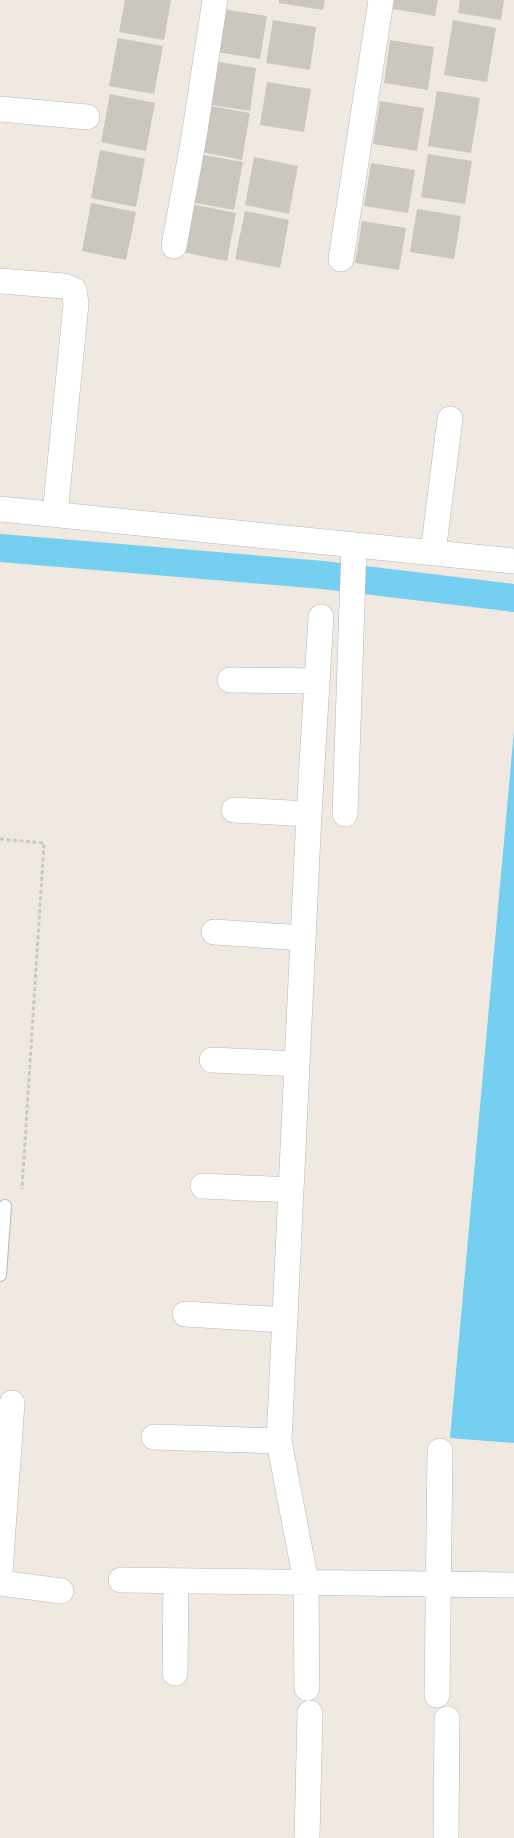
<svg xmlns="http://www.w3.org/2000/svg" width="514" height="1838" font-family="Poppins,sans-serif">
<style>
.water{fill:#75cff0}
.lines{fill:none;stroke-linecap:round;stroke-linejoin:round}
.canal{stroke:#75cff0;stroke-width:28}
.building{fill:#cbc7bf}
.service-casing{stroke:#b4b7c1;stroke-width:14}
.minor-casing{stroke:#b4b7c1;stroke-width:26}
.path{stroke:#c9c9c9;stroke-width:3;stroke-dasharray:4 2.5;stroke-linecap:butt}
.service{stroke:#fff;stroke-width:12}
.minor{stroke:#fff;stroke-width:25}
</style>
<rect width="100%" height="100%" fill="#efe9e1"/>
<!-- water -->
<path class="water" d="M514,731v712l-64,-5z"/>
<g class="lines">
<!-- canal -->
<path class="canal" d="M0,548l323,27 191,23"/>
</g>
<!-- building -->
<path class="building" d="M125,0h46l-7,40 -45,-8z
M279,0h46l-2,10 -44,-7z
M394,0h44l-3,16 -42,-7z
M460,0h44l-3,20 -43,-7z
M223,9l44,7 -7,43 -44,-7z
M273,20l43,7 -6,43 -44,-7z
M453,20l43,8 -9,54 -43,-7z
M118,38l45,8 -9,48 -45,-8z
M390,40l44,7 -6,43 -44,-7z
M213,61l43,7 -6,43 -44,-7z
M267,82l44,7 -7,43 -44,-7z
M437,91l43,7 -9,55 -43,-7z
M110,94l45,9 -9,48 -45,-9z
M380,101l44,7 -7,43 -44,-7z
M206,105l44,8 -8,47 -45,-9z
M100,150l45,9 -9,48 -45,-9z
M199,154l44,8 -9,48 -44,-8z
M428,154l44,7 -7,43 -44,-7z
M254,157l44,9 -9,48 -44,-9z
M371,163l44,7 -7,43 -44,-7z
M91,203l45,9 -10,48 -44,-9z
M191,204l45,9 -9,48 -45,-9z
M417,209l44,7 -7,43 -44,-7z
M245,211l44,9 -9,48 -45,-9z
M362,221l44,7 -7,42 -44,-7z"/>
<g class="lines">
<defs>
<path id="service" d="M0,1275l5,-69"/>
<path id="minor" d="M0,109l87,8
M174,246l20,-109 21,-137
M341,259l40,-259
M0,281l64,5 10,4 2,14 -21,210
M0,509l514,52
M433,553l17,-134
M230,680l87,1
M234,810l75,4
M345,814l9,-269
M214,932l89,6
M212,1060l85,4
M203,1186l88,4
M185,1314l100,6
M154,1437l125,4
M0,1571l12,-168
M121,1580l393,5
M0,1583l61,8
M175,1673l1,-92
M307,1688l-1,-106 -27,-141 30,-627 12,-197
M437,1695l3,-244
M307,1838l3,-125
M446,1838l1,-119"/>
</defs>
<!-- service casing -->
<use href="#service" class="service-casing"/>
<!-- minor casing -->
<use href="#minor" class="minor-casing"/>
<!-- path -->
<path class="path" d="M0,839l44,4 -22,346"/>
<!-- service -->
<use href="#service" class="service"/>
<!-- minor -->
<use href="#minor" class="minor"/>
</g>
</svg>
